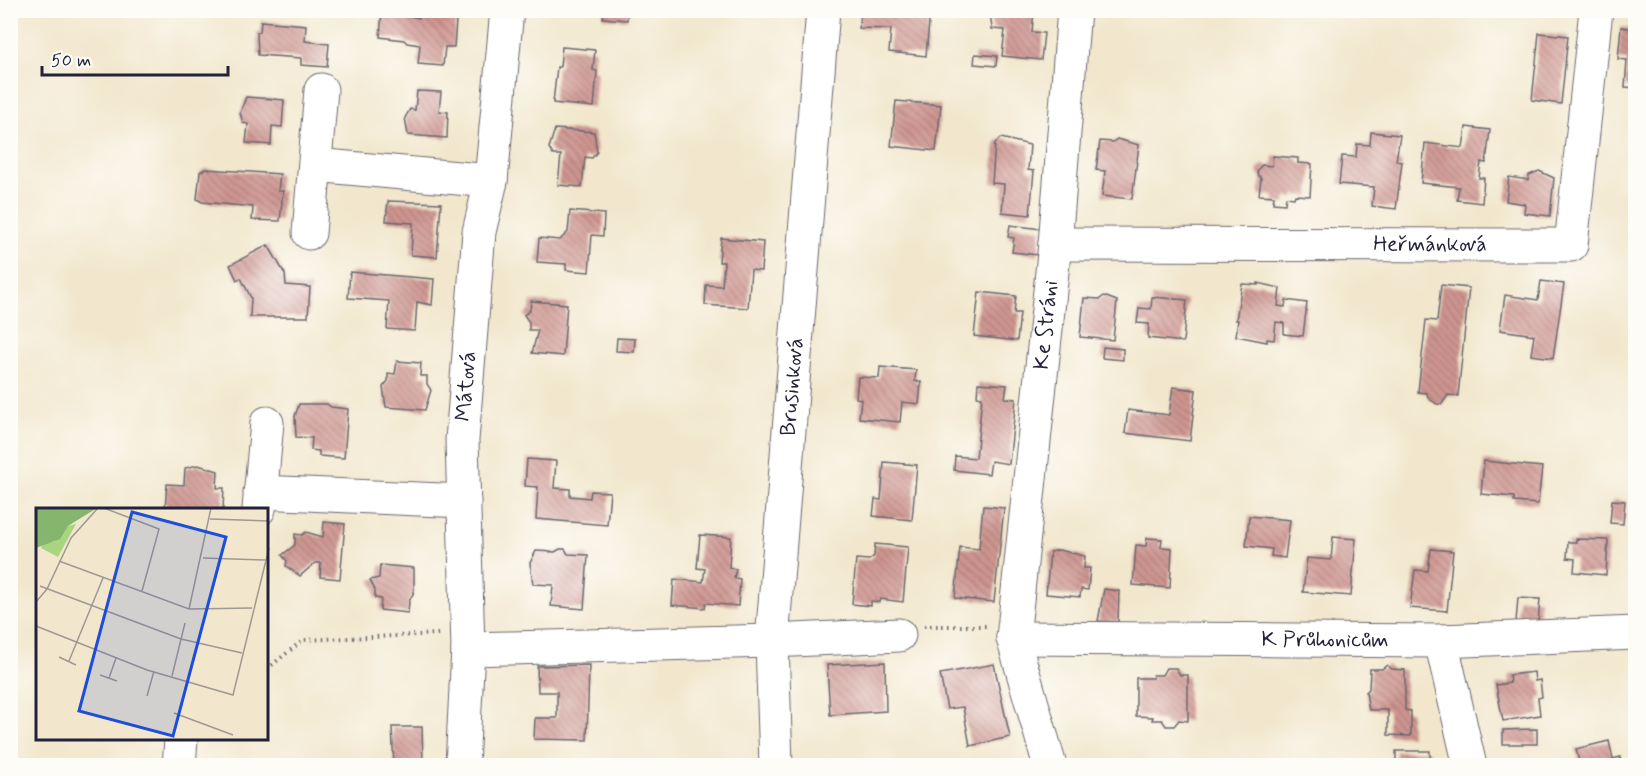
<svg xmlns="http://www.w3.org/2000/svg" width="1646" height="776" font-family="Mynerve,sans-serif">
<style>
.building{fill:url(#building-back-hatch)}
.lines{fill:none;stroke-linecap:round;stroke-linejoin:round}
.minor-casing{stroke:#6b676e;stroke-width:35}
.path{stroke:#6b676e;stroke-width:4;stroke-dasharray:1.5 4.5;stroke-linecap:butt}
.minor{stroke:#fff;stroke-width:33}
.labels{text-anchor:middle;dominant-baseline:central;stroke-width:4.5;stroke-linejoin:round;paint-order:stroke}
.street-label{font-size:22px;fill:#22223b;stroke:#fdfcf7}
.inset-road{fill:none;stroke:#9f9893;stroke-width:1.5}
.view{fill:#1d4ed8;fill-opacity:0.15;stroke:#1d4ed8;stroke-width:3}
.inset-edge{fill:none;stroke:#22223b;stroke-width:3}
</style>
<defs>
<pattern id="building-back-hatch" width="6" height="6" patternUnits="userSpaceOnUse" patternTransform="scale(1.5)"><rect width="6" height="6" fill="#cf9590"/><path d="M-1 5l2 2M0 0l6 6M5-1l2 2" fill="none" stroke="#a87977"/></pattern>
</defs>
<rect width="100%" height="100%" fill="#fdfcf7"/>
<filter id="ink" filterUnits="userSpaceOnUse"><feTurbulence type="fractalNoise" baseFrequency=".0167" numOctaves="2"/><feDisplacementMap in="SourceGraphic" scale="12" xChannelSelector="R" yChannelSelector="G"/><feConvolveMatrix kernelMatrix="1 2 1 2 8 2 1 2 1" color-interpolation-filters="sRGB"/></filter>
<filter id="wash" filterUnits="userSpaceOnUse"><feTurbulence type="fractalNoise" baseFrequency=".008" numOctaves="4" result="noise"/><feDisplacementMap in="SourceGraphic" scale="24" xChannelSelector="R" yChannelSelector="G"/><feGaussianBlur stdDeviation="1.35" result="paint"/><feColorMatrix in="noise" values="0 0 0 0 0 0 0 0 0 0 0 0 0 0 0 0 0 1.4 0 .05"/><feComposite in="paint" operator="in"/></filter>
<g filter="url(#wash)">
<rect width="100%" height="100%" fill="#f2e7cd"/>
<g id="blocks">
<!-- building -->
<path class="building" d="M604,10h24l-1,10 -24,-2z
M861,10l69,1 -4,45 -37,-4 2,-23 -32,-1z
M990,10h44l-2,22 12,1 -3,27 -39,-4 3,-26 -13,-1z
M382,11l37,7 1,-4 36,7 -2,26h-9l-2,19 -25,-2 2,-19 -13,-2 -3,-3 -24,-3z
M261,21l45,4 -1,16 24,3 -2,23 -26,-2v-7l-43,-3 -1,-23h3z
M1621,27l15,2v59l-11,-1 2,-27 -9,-1z
M1539,33l29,3 -7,68 -29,-4z
M562,47l33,3 -2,20 4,1 -3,36 -41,-4 4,-36h3z
M975,54l22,2 -1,10 -22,-2z
M417,91l24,1 -2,19 9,1 -1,26 -39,-3 -3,-17 5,-9 5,1z
M246,97l38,3 -2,27 -10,-1 -1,19 -25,-2 2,-19 -5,-1 -3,-10z
M896,101l45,4 -5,46 -45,-5z
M1466,127l24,3 -4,33 -5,-1 -2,16h5l-2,25 -25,-3 2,-13 -38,-4 4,-40 38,5z
M555,129l39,3 3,20 -5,6 -7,-1 -3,30 -24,-2 3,-30h-8l-4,-7z
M1371,132l29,3 -4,26 6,1 -6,47 -24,-3 2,-19 -35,-3 3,-28 14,1 1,-13 13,1z
M1001,138l29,7 -2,25 6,1 -4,44 -28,-3 2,-28 -12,-1 3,-40z
M1117,139l22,6 -7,54 -30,-3 3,-25 -9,-1 4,-29 13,1z
M1273,156l25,2v5l14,1 -2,32 -15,-1 -1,3 -8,-1 -1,7 -12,-1 1,-7 -15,-1 2,-17 -4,-4 1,-5 4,-4 10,1z
M205,169l75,5 -2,17h5l-3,30 -28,-1 1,-13 -51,-5 -5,-3 3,-27z
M1539,171l15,7 -4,38 -26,-3 1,-9 -19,-3 3,-24 19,3 1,-5z
M388,201l53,2 -4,54 -26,-2 2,-32 -27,-2z
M570,211l34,3 -1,22 -11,-1 -3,37 -23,-2v-6l-29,-2 2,-24 21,2 8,-8z
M1010,225l31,4 -3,26 -26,-3 2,-14 -6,-1z
M721,238l42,4 -2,29 -10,-1 -3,38 -43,-3 1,-20 16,1 2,-24h-5z
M268,245l17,29 1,11 24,2 -2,30h-58l1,-19 -10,-20 -4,2 -7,-15z
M350,272l84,7 -2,26 -15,-3 -2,29 -28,-2 2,-28 -41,-3z
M1541,281l23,3 -11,74 -22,-3 3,-20 -34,-5 5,-35 33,5z
M1258,283l22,5 -2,18 7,1 1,-7 21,3 -4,33 -19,-2v-11l-8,-1 -2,18 -7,-1v3l-31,-6 2,-16h-2l6,-36 16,1z
M1441,285l28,3 -11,108 -10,-1 -6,9h-5l-9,-6 -1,-5 -9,-1 8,-72 11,1z
M979,292l37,4 -2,17h6l-3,28 -43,-5z
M1104,296l13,5 -4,39 -33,-3 4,-39 16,1z
M1152,297l35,3 -4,42 -35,-4 1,-14 -12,-1 2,-15 12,1z
M531,301l36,3 -4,52 -31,-3 6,-23h-9v-8l-5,-7 6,-5z
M617,338l18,1 -1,13 -18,-1z
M1103,347l20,2v11l-21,-2z
M397,361l24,2 -1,13h7v8l4,6 -6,20 -39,-3 -3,-20 5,-6v-8l7,1z
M880,367l36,3 -1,11 6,1 -2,22 -17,-2 -2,20 -41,-4 2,-19 -5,-1 2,-21 21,1z
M978,383l29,2 -2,13 11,1 -7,65 -18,-3 -2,13 -35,-4 1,-14 21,2 6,-61 -5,-1z
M1173,387l23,3 -6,51 -65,-8 3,-23 41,5z
M299,404h28l4,3 17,2 -4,49 -25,-2v-5l-8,-1 1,-12 -16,-1 -1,-21z
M527,459l29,2 -2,27 16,1v7l20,2 1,-7 19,1 -3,33 -71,-6 2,-32 -13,-1z
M1484,461l58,6 -4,37 -24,-2v-5l-33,-3z
M884,462l33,3 -5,55 -39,-4 2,-17 6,1z
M198,465l20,6 -1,17h7l-1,21h-58l2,-25 17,1 1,-17z
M1612,500l13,1 -2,23 -13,-1z
M983,506l21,2 -10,94 -39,-4 5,-51 19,2z
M1249,516l41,4 -5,38 -14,-2 1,-7 -26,-3z
M324,522l21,2 -5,55 -20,-2 1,-14h-6l-15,13 -14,-10 1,-5 -5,-6 13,-10v-11l7,1 4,-3 17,5z
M700,535l31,2 -2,31 7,1 -2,9 6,1 -2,27 -32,-3 -1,5 -33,-3 2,-26 29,3 2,-13 -8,-1z
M1333,537l23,2 -5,57 -48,-4 4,-34 24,2z
M1147,538l15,1 -1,8 11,1 -2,40 -37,-3 3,-40 10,1z
M1576,539l32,1 -2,35 -32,-3 1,-13 -8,-1 1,-16h8z
M875,544l33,3 -5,55 -23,-3 -1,3 -8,-1v5l-19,-2 4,-45 13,1 5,-4z
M560,549h5l3,5 20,1 -4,54 -33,-3 2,-21 -20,-1 -3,-21 6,-12 19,1z
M1431,549l22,2 -6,60 -37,-3 5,-38 13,1z
M1059,550l26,6 -1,12h6l-2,22 -7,-1 -1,8 -34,-3 4,-42z
M380,565l34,3v24l-5,9 -1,12 -28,-3 1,-11 -6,-1v-8l-5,-10 9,-2z
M1104,589l15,2 -1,31 -20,-1z
M1518,598l22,1 -2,25 -22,-2z
M885,662l1,49 -56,4 -3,-50z
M994,664l16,73 -40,9 -7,-39 -16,2 -7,-35z
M589,665l-2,75 -53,-1 1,-21h22v-26h-19l-1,-26z
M1387,665l5,4 13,1v40l6,1v25l-23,-1v-25h-19l-3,-18 3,-3 1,-20h12z
M1166,668h10l4,7h8v46l-9,-1 -5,6h-8l-4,-6h-10l1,-3 -17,-1v-38h17v-3h9z
M1534,672l1,9 5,-1 2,17 -4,1 2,17 -37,6 -7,-36 14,-2 -1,-8z
M392,727h30l1,39h-29z
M1537,729v15h-34v-14z
M1609,741l4,18 7,-2 2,9h-42l-4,-17z
M1396,751h34v15h-34z"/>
</g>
</g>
<g filter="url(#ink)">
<use href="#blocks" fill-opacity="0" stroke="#6b676e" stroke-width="1.5"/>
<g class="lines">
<defs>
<g id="minor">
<path d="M315,165l176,16"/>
<path d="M309,233l12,-143"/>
<path id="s1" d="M1055,244l516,1 25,-235"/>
<path d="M260,492l204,9"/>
<path d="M259,509l8,-86"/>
<path id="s2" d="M1013,638l428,3 195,-8"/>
<path d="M1441,641l29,125"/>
<path d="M468,649l304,-8 127,-6"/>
<path d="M179,766l2,-27"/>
<path id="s3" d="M462,766l6,-117 -6,-209 17,-208 12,-51 16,-171"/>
<path id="s4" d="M776,766l-4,-125 51,-631"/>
<path id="s5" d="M1050,766l-37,-128 42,-394 19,-234"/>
</g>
</defs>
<!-- minor casing -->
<use href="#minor" class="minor-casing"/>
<!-- path -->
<path class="path" d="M924,626h62
M267,669l36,-29 136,-6"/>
<!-- minor -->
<use href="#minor" class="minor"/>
</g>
</g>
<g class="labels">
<!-- street labels -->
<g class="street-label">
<text stroke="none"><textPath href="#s1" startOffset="375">Heřmánková</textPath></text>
<text stroke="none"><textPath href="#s5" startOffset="448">Ke Stráni</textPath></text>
<text stroke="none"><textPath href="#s3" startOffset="380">Mátová</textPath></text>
<text stroke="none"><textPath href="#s4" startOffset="380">Brusinková</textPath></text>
<text stroke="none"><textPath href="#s2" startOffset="312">K Průhonicům</textPath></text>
</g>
</g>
<!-- overview -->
<g transform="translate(36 508)">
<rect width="232" height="232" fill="#f2e7cd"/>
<path d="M40,16l-18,33 -17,-9 3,-6h10l14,-16z" fill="#a9d480"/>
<path d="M61,0l-29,18 -8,13 -24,9v-39z" fill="#86b66e"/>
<path class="inset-road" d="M68,0l55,21 -17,62M174,11l59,2M167,50l62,2M23,53l130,48 63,-1M4,78l141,53 61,14M0,94l11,-13 24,-51 27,-30M153,101l22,-101M0,118l111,44 86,25 36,-147M23,149l17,8M33,153l34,-83M64,167l17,6M136,168l13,-53M73,170l7,-20M111,188l7,-25M138,205l59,22"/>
<path class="view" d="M96,4l94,25 -53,199 -94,-25z"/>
<rect width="232" height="232" class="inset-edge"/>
</g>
<!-- margin -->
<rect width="1646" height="776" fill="none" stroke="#fdfcf7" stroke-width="36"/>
<!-- scale -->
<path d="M42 66v9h186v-9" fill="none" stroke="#22223b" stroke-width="3"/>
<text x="51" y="66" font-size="18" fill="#22223b" stroke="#fdfcf7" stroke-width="4.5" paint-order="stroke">50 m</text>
</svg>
